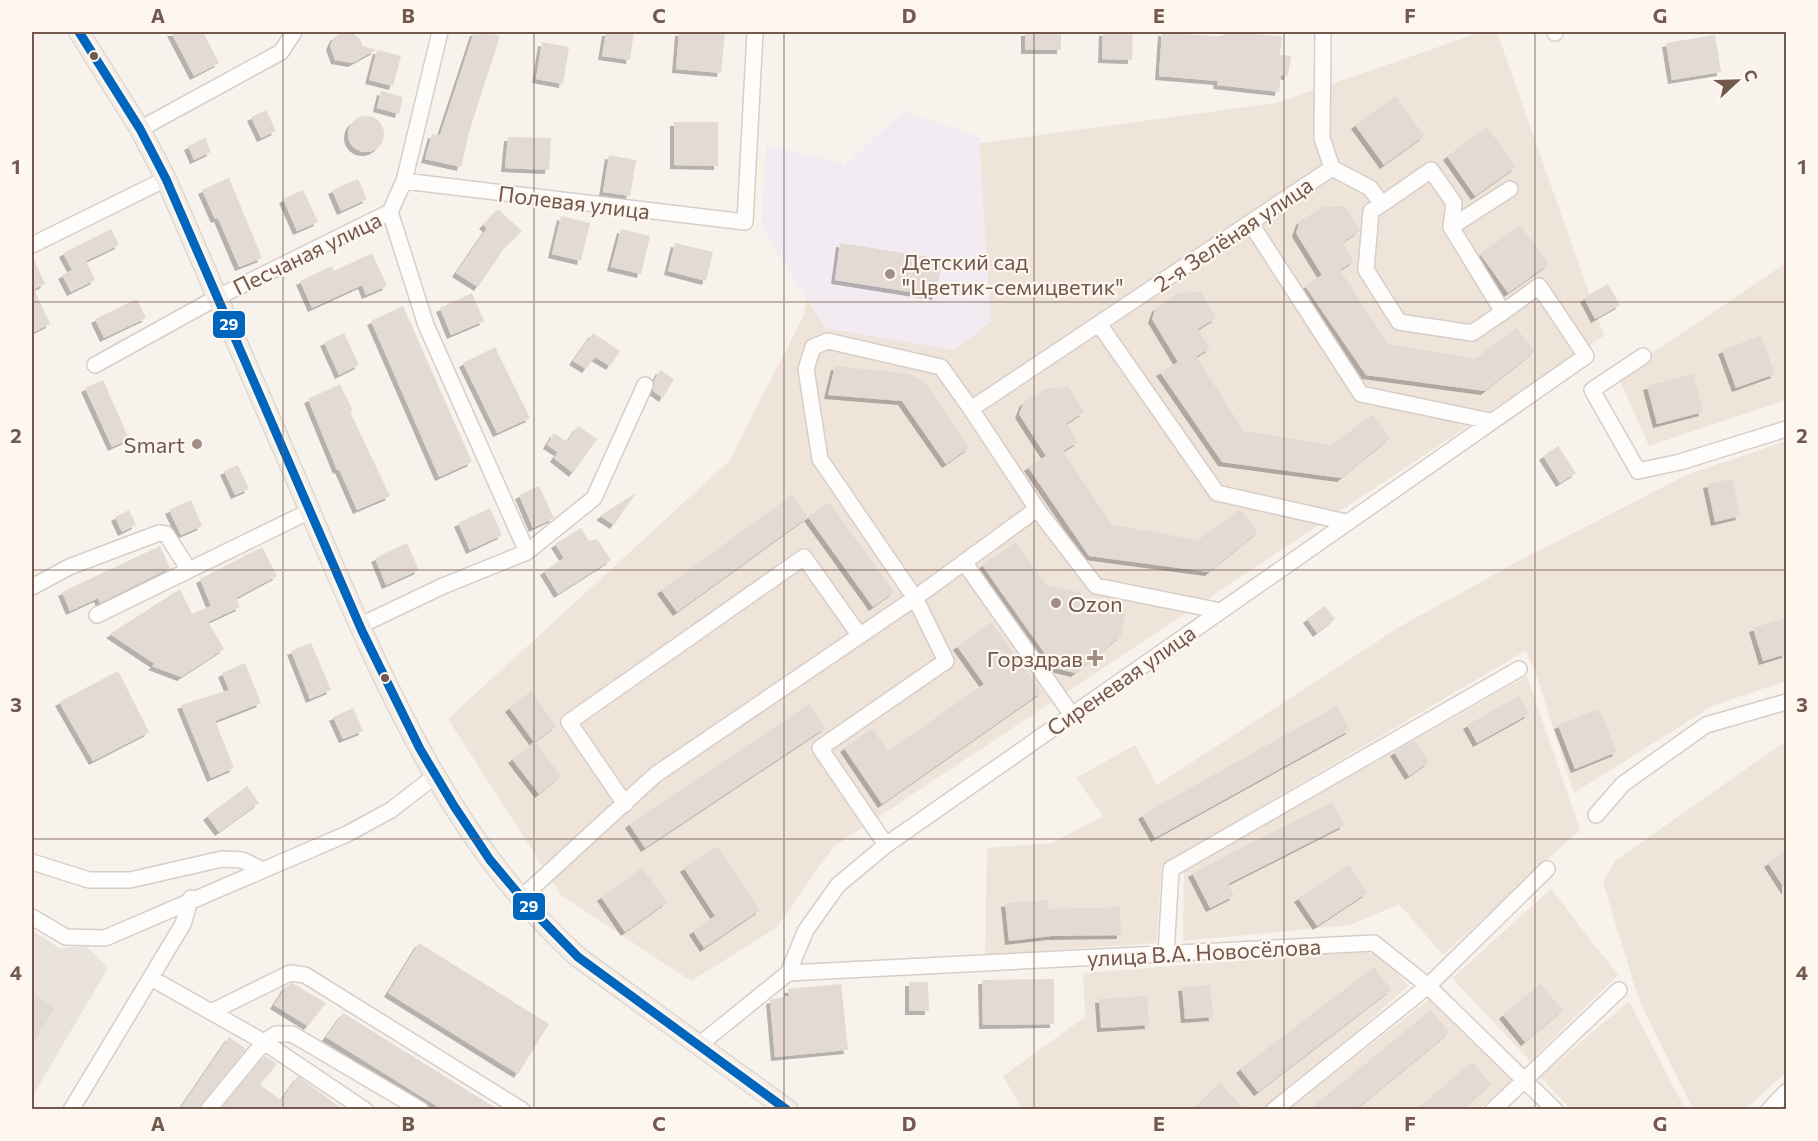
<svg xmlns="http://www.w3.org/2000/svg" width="1818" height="1141" font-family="Commissioner,sans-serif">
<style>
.residential{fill:#efe4da}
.industrial{fill:#e9e2dd}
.education{fill:#f3ebf2}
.building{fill:#e3dad4;filter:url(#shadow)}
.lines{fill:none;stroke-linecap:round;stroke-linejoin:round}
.minor-casing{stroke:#d6cec9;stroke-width:18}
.major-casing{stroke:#d8cfca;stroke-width:22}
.minor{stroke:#fefdfc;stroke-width:15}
.major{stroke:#f2ede6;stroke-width:20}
.bus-1-casing{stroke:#fef7ef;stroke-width:14}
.bus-1{stroke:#0065bd;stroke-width:9}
.grid{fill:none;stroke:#73584e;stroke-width:1.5;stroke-opacity:0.55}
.bus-dot{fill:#73584e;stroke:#fef7ef;stroke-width:2}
.poi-dot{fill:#a18e85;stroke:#fef7ef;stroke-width:2}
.labels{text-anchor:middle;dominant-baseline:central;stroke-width:4.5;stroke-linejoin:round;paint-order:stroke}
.street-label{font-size:22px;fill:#73584e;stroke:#fef7ef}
.poi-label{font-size:22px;fill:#73584e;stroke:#fef7ef;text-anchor:start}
.line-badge{stroke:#fef7ef;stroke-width:2}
.badge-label{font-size:16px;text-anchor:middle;font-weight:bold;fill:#fff}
.neatline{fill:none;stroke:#73584e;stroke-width:2}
.grid-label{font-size:20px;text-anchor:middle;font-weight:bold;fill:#73584e}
</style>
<defs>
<filter id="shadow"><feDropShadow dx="-4" dy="4" stdDeviation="0" flood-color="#0004"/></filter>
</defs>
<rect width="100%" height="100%" fill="#f7f2ec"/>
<!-- residential -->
<path class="residential" d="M1482,32h15l107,304 -771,511 -57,81 -85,53 -130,-86 -113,-176 281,-258 74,-144 44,-156 429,-58z
M1786,263v137l-137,46 -31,-70z
M1786,441v240l-72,24 -140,88 -40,-125 -9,-17 -363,214 -6,78 -171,12 2,-107 65,-5 51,-27 -27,-38 59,-33 22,40 244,-159 125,-69 163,-83z
M1527,676l53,154 -137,125 -44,-51 -49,21 -167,16 1,-70z
M1786,741v331l-40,37h-53l-54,-109 -36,-118 12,-21z
M1551,889l67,86 -88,86 -78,-83z
M1354,952l26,2 28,32 -140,123h-246l-19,-33 82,-59 -2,-44z
M1431,998l83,82 -35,29 -192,1z
M1629,1001l56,108h-114l-31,-32z"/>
<!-- industrial -->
<path class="industrial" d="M32,930l27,18 27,-2 22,22 -76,129z"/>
<!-- education -->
<path class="education" d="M903,111l76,26 12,185 -37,28 -129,-22 -64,-102 5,-81 81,19z"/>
<!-- building -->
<path class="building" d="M171,32h32l16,31 -25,13z
M343,32l10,1 7,6 3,7 13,4 -24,13 -17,-3 -5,-14 4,-9z
M474,32h12l14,4 -31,96 -8,35 -36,-8 7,-25 8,1z
M606,32h28l-4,28 -28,-4z
M679,32h46l-4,41 -45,-4z
M1025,32h36v18h-36z
M1103,32h30l-1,28 -30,-1z
M1162,32l61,5v-5l59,4 -2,19 11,1 -3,20 -7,-1 -2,17 -62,-7 1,-4 -59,-5z
M1715,35l6,37 -49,8 -6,-37z
M542,42l27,5 -6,37 -27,-5z
M377,50l24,6 -8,30 -24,-6z
M381,91l22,6 -4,17 -22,-6z
M1396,96l28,40 -40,29 -29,-40z
M266,110l10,21 -15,7 -10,-21z
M348 134a18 18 0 1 1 36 0a18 18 0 1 1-36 0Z
M674,122h44v44l-44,-1z
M1487,127l29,40 -41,29 -28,-40z
M508,137l43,1 -2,32 -44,-2z
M205,138l6,14 -17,8 -6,-14z
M609,155l27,5 -6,36 -27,-4z
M229,178l33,80 -23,9 -21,-49 -3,1 -13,-29z
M358,179l9,20 -26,12 -9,-21z
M303,190l15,32 -21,9 -14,-32z
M1345,206l15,24 -17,13 11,18 -14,9 48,74 87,15 41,-31 19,23 -50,40 -119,-16 -61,-89 17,-11 -26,-42 4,-12 23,-14z
M498,209l24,22 -17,16 -27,40 -22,-14 31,-45 -4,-3z
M561,216l29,7 -9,38 -29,-7z
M1520,225l29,39 -41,29 -28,-39z
M111,229l8,16 -33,16 9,19 -24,12 -9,-17 10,-5 -9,-17z
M621,229l29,7 -9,38 -30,-7z
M675,243l38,9 -7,29 -38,-10z
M840,243l102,16 -6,37 -101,-16z
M372,253l15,33 -21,9 -4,-10 -50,23 -12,-27 32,-15 2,5z
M32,255l13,29 -11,5 16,35 -18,9z
M1608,284l12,21 -25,14 -11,-21z
M1201,292l15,26 -18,11 12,19 -14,9 48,74 87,14 41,-30 18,23 -49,40 -119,-16 -62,-90 18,-10 -26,-43 4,-11 23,-15z
M472,293l12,28 -33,14 -11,-27z
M137,299l9,19 -42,20 -9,-19z
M403,306l69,156 -33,15 -68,-156z
M344,333l15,32 -20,10 -15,-33z
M593,333l27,18 -10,15 -15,-9 -9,12 -13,-8z
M1761,336l14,38 -39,14 -14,-38z
M495,347l35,71 -33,15 -34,-70z
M835,366l74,8 15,7 45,67 -23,16 -44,-63 -74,-6z
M660,370l14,9 -11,19 -10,-7 1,-10z
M1693,374l10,38 -46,12 -10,-38z
M103,380l26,59 -17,8 -27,-59z
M340,384l13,27 -3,1 40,84 -33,14 -18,-41 -2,1 -29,-71z
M1069,387l15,25 -18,12 12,18 -15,9 49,74 86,15 42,-31 18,23 -49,40 -120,-16 -61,-89 18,-11 -27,-42 5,-12 23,-14z
M578,426l19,13 -24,34 -19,-15 4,-6 -11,-7 7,-12 13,9z
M1558,446l18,27 -16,10 -17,-27z
M238,465l11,24 -14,6 -11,-24z
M1732,479l8,37 -25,6 -8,-38z
M539,486l15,32 -21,10 -14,-33z
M637,492l-23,33 -14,-9z
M792,495l16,22 -131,95 -16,-22z
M191,500l11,26 -21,9 -12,-25z
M829,502l65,90 -21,15 -65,-90z
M490,508l12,27 -32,15 -12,-27z
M129,510l7,15 -14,7 -7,-15z
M581,528l8,13 8,-2 14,21 -53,34 -14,-23 20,-13 -9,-14z
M1016,542l31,44 32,6 10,14 36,6 -4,24 -46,37 -20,-5 -73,-103z
M407,543l12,27 -33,15 -11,-27z
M160,546l10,22 -70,35 -2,-5 -28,13 -8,-19z
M262,547l15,29 -41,22 4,9 -32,15 16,27 -43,28 -29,-11 3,-2 -45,-30 70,-45 12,25 19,-8 -11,-27z
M1325,606l10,13 -18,14 -10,-14z
M1786,618v36l-23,7 -10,-33z
M991,622l51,70 -160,112 -38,-56 28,-20 16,23 96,-67 -27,-38z
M311,643l20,47 -21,9 -19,-48z
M245,663l16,40 -46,18 19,47 -23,10 -30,-73 48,-15 -7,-17z
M118,671l31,61 -56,29 -34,-59z
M531,691l25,35 -21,16 26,34 -22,18 -27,-35 22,-17 -25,-34z
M1519,696l10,18 -52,29 -10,-18z
M809,704l16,24 -180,120 -16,-24z
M1337,706l13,24 -195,108 -13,-23z
M353,708l10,23 -20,8 -10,-22z
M1599,709l18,43 -42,17 -17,-44z
M1413,741l3,1 13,20 -20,14 -15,-24z
M247,786l12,17 -40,29 -12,-16z
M1332,802l12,23 -116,59 6,12 -24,12 -18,-35z
M717,846l43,64 -56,38 -11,-17 22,-15 -31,-48z
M1786,851v40l-18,-28z
M1349,865l18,28 -50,33 -19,-28z
M642,868l25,34 -42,30 -24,-35z
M1048,900l1,9 71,-2 1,28 -70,1 -42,5 -4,-38z
M419,943l130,81 -31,50 -130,-81z
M1374,967l17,23 -133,102 -18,-23z
M1054,979v45l-71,1 -1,-45z
M909,982h19l1,29h-20z
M292,983l34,20 -18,23 -34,-21 12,-19z
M841,984l7,66 -73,7 -5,-57 19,-4 -1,-7z
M1540,984l23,26 -38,32 -22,-27z
M1210,985l3,32 -28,2 -3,-32z
M32,993l23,15 -23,37z
M1147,996l2,29 -48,3 -2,-29z
M1431,1010l18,23 -94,77h-46z
M343,1013l156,97h-56l-117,-73z
M229,1037l17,12 -48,61h-19z
M265,1056l12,8 -17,21 21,15 17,-24 46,34h-123z
M1472,1062l19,22 -30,26h-45z
M1220,1083l25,27h-52z"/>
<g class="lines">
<defs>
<path id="minor" d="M1555,33v-1
M140,129l141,-77 13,-20
M404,181l341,41 10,-190
M1382,204l-11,7 -5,59 33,52 73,11 31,-21
M390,212l36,113 101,227
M1251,224l110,170 129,27
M1451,227l59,-38
M32,245l134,-66
M1099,324l118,169 129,29
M1643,356l-51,34 46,81 42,-9 106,-33
M95,365l123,-68 172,-85 14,-31 36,-149
M1037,509l59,77 125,25
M964,562l108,153
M32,587l37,-20 90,-34 7,1 23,36
M97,615l213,-104
M359,626l84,-40 84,-34 67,-54 51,-113
M625,804l-56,-82 235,-165 56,79
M1596,815l27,-31 83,-59 80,-23
M886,845l-66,-97 126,-87 -31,-63 -95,-139 -14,-90 7,-22 15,-6 113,26 30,42
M32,862l57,18h41l92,-21 20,1 21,10
M520,899l135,-124 260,-177 122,-89 -66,-100 361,-241 -10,-30 1,-106
M32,917l34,20 39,1 242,-104 44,-24 44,-34
M1166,953l5,-84 348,-200
M788,973l586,-30 54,43 127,124
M151,978l113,64 101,68
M211,1012l79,-39 15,2 217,135
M699,1045l89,-72 18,-43 32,-45 48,-40 700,-489 -47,-70 -36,26 -52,-85 3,-24 -23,-33 -49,34 -12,-16 -38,-20
M71,1110l112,-186 8,-26
M208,1110l56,-68 12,-8h16l129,76
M1274,1110l154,-124 119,-117
M1493,1110l126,-120
M1769,1110l17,-18"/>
<path id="major" d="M79,32l61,97 26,50c48,111 96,221 144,332 68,159 137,328 268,446l210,153"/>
</defs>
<!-- minor casing -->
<use href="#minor" class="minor-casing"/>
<!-- major casing -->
<use href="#major" class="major-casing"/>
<!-- minor -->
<use href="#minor" class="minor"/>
<!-- major -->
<use href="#major" class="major"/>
<defs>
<path id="bus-1" d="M79,32l61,97 26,50 196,452 58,118 34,57 36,54 42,50 46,47 209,153"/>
</defs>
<!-- bus-1 casing -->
<use href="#bus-1" class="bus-1-casing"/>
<!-- bus-1 -->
<use href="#bus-1" class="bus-1"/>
</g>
<!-- grid -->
<path class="grid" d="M283,32v1078M534,32v1078M784,32v1078M1034,32v1078M1284,32v1078M1535,32v1078M32,302h1754M32,570h1754M32,839h1754"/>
<!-- markers -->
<g class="bus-dot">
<circle cx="94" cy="56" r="5"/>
<circle cx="385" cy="678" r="5"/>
</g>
<g class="poi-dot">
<circle cx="890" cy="274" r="6"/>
<circle cx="197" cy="444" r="6"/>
<circle cx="1056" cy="603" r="6"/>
<path d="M1092 649h6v6h6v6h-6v6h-6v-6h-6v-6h6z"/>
</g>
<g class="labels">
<!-- street labels -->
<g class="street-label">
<text transform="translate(574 202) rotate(7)">Полевая улица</text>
<text transform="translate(1233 234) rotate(-34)">2-я Зелёная улица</text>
<text transform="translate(307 253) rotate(-26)">Песчаная улица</text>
<text transform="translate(1121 680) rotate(-35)">Сиреневая улица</text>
<text transform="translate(1204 952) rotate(-3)">улица В.А. Новосёлова</text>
</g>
<!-- poi labels -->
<g class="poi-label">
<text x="902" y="261">Детский сад<tspan x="902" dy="25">"Цветик-семицветик"</tspan></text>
<text x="185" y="444" text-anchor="end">Smart</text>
<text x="1068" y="603">Ozon</text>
<text x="1083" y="658" text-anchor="end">Горздрав</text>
</g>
</g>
<g class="line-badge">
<rect x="212" y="310" width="34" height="29" rx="6" fill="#0065bd"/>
<rect x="512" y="892" width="34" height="29" rx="6" fill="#0065bd"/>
</g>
<g class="badge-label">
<text x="229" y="330">29</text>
<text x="529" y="912">29</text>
</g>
<!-- border -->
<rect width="1818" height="1141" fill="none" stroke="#fef7ef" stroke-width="66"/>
<!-- north arrow -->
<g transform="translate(1737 81) rotate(68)" stroke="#fef7ef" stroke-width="4.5" paint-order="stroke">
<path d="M0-4.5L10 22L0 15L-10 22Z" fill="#73584e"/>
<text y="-9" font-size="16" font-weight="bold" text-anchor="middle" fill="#73584e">С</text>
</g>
<rect x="33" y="33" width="1752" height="1075" class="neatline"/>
<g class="grid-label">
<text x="158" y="23">A</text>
<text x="408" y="23">B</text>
<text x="659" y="23">C</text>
<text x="909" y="23">D</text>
<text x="1159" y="23">E</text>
<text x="1410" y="23">F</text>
<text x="1660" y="23">G</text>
<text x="16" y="174">1</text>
<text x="1802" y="174">1</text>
<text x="16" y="443">2</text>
<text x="1802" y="443">2</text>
<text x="16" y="712">3</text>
<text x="1802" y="712">3</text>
<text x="16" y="980">4</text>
<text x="1802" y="980">4</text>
<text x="158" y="1131">A</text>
<text x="408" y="1131">B</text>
<text x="659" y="1131">C</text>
<text x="909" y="1131">D</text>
<text x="1159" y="1131">E</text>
<text x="1410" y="1131">F</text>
<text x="1660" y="1131">G</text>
</g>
</svg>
